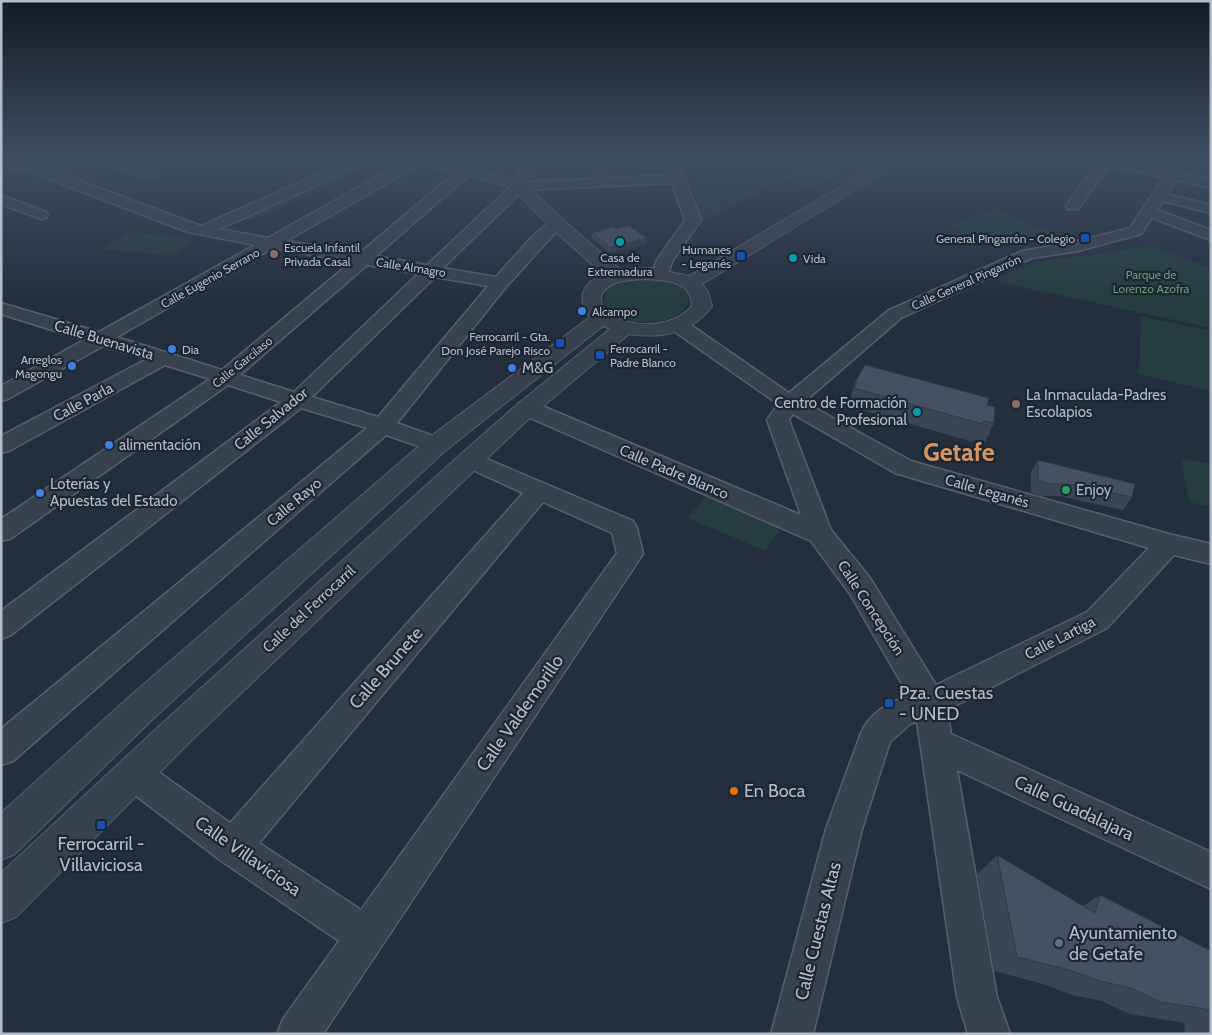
<svg xmlns="http://www.w3.org/2000/svg" width="1212" height="1035" font-family="Cabin,sans-serif">
<style>
.green{fill:#263c3f}
.lines{fill:none;stroke-linecap:round;stroke-linejoin:round}
.minor-casing{stroke:#565f6c;stroke-width:3}
.tertiary-casing{stroke:#565f6c;stroke-width:2}
.minor{fill:#38414e;fill-rule:evenodd}
.tertiary{fill:#38414e;fill-rule:evenodd}
.wall{fill:#3b4654}
.shaded-wall{fill:#303945}
.building{fill:#455162;stroke:#303945}
.transit-dot{fill:#1a4fb4;stroke:#1d2633;stroke-width:2}
.culture-dot{fill:#0f9aa8;stroke:#1d2633;stroke-width:2}
.education-dot{fill:#8d6e63;stroke:#1d2633;stroke-width:2}
.shop-dot{fill:#3f7fe0;stroke:#1d2633;stroke-width:2}
.leisure-dot{fill:#2e9e5b;stroke:#1d2633;stroke-width:2}
.food-dot{fill:#e8710a;stroke:#1d2633;stroke-width:2}
.service-dot{fill:#5c6f8a;stroke:#1d2633;stroke-width:2}
.labels{text-anchor:middle;dominant-baseline:central;stroke-width:4.5;stroke-linejoin:round;paint-order:stroke}
.far-poi-label{font-size:12px;fill:#b4bcc9;stroke:#1d2633;text-anchor:start}
.far-street-label{font-size:12px;fill:#b4bcc9;stroke:#1d2633}
.far-park-label{font-size:12px;fill:#6b9a76;stroke:#1d2633}
.street-label{font-size:15px;fill:#b4bcc9;stroke:#1d2633}
.poi-label{font-size:15px;fill:#b4bcc9;stroke:#1d2633;text-anchor:start}
.near-street-label{font-size:18px;fill:#b4bcc9;stroke:#1d2633}
.near-poi-label{font-size:18px;fill:#b4bcc9;stroke:#1d2633;text-anchor:start}
.town-label{font-size:25px;font-weight:bold;fill:#d59563;stroke:#1d2633}
</style>
<rect width="100%" height="100%" fill="#242f3e"/>
<!-- green -->
<path class="green" d="M792,157h80l-59,32 -33,-12 15,-11 13,1 -8,-3 3,-2 -8,-2z
M777,181l1,1 -76,39 -13,-37z
M314,187l7,2 -71,32 -7,-3z
M995,209l58,24 -33,13 -25,-11 -15,6 -32,-15z
M128,232l68,6 -23,18 -70,-7z
M1152,246l59,22v60l-212,-46 -3,-4 40,-16z
M636,278c15,1 45,0 52,18 1,5 0,10 -4,14 -19,19 -66,15 -80,-7l1,-11 12,-9z
M1141,316l70,15v60l-72,-17z
M1181,458l30,6v43l-22,-5z
M707,495l75,32 -17,24 -77,-33z"/>
<g class="lines">
<defs>
<path id="minor" d="M92,157h20l43,14 2,3 -2,3h-10l-52,-17z
M357,157h18l-1,3 -155,69 49,9 139,-78 -3,-3h23l94,25 72,-3 2,-22h13l-2,21 63,-3 -6,-18h13l25,63 -28,40 -7,18h-12l-2,-4 5,-14 28,-40 -13,-37 -149,7 -80,78 53,9 34,-38 21,-19h10l3,3 -58,64 -109,136 47,17 3,5 -3,5 -8,2 -50,-17 -373,326 -12,4v-36l366,-301 -66,-20 -290,227 -10,4v-28l280,-209 -53,-17 -218,154 -9,2v-22l209,-140 -45,-14 -156,86 -8,2v-17l146,-77 -44,-13 -95,53 -7,2v-15l83,-46 -83,-26v-11l98,29 156,-87 -67,-13 -163,-62 -24,-3v-6l5,-1 26,3 169,63zM421,164l35,8 -96,81 -74,-12zM469,175l41,12 -83,78 -51,-9zM273,248l78,14 -129,108 -105,-33zM367,265l51,9 -124,118 -54,-17zM435,277l53,9 -110,131 -66,-20z
M1074,157c47,0 92,12 137,23v8l-35,-8 -9,14 44,11v8l-48,-12 -6,9 54,20v10l-59,-22 -11,16 -63,17 -46,7 -131,60 -97,84 107,59 258,73 42,10v20l-37,-9 -67,73 -160,82 4,24 260,118v37l-254,-119 40,227 13,37h-42l-11,-37 -40,-276 -7,3 -20,18 -28,87 -49,205h-42l55,-205 35,-96c9,-20 28,-31 48,-37l-59,-102 -39,-53 -292,-128 -3,-5 3,-5 8,-2 8,2 266,112 -34,-95 11,-16 -107,-75 -2,-4 2,-4 7,-2 7,2 104,72 100,-83 133,-59 56,-10 52,-13 34,-51 -55,-11 -31,43h-10l-2,-3 31,-42 -22,-4zM793,414l102,59 254,75 -62,64 -151,73 -66,-107 -39,-48 -42,-110z
M1,195l45,17 2,3 -2,3 -5,1 -40,-15z
M470,452l163,69 4,7 6,26 -320,480h-46l6,-15 56,-78 -119,-81 -98,-75 -5,-11 5,-11 12,-5 12,5 84,60 293,-330 -61,-28 -4,-5 4,-5zM543,502l69,31 5,20 -256,357 -102,-67z"/>
<path id="tertiary" d="M527,157h14l-14,28 35,34 59,51 30,-2 38,8 202,-119h18l-207,127 6,8 4,14c-19,27 -51,33 -83,28l-94,79 -56,53 -286,273 -177,178 -15,6v-50l168,-156 292,-263 58,-51 91,-74 -7,-3 -158,125 -292,268 -138,135 -14,6v-47l128,-116 298,-258 163,-122c-15,-19 -7,-35 14,-42l-54,-48 -39,-41zM645,279c13,1 38,1 44,15 2,3 2,8 3,12 -20,24 -68,24 -90,1l-1,-11c7,-16 28,-16 44,-17z"/>
</defs>
<!-- minor casing -->
<use href="#minor" class="minor-casing"/>
<!-- tertiary casing -->
<use href="#tertiary" class="tertiary-casing"/>
<!-- minor -->
<use href="#minor" class="minor"/>
<!-- tertiary -->
<use href="#tertiary" class="tertiary"/>
</g>
<!-- wall -->
<path class="wall" d="M1109,157h58l-5,9z
M616,229l30,15 -36,9 -18,-15v-5z
M855,382l132,23 7,18 -9,19 -10,-3 -2,3 -125,-36z
M1038,460l94,37 -9,13 -63,-14h-18l-11,-3v-21z
M997,855l86,51 17,-11 111,56v83h-27l1,-11 -56,-9 -27,-13 -30,-6 -29,-11 -49,-13 -17,-97z"/>
<!-- shaded-wall -->
<path class="shaded-wall" d="M647,238l-1,6 -36,9v-6z"/>
<!-- building -->
<path class="building" d="M629,226l18,12 -37,9 -18,-14 21,-6 3,2z
M865,365l124,33 -2,7 8,2 -1,16 -11,-2 -1,3 -128,-36 3,-6h-2z
M1038,460l97,24 -3,13 -64,-13h-18l-12,-4z
M997,855l98,58 5,-18 111,56v59l-51,-8 -29,-14 -31,-7 -31,-11 -52,-13z"/>
<!-- sky -->
<linearGradient id="sky" x2="0" y2="1"><stop stop-color="#141a22"/><stop offset="0.52" stop-color="#3f4d63"/><stop offset="1" stop-color="#3f4d63" stop-opacity="0"/></linearGradient>
<rect width="1212" height="302" fill="url(#sky)"/>
<!-- markers -->
<g class="transit-dot">
<rect x="1080" y="233" width="10" height="10" rx="2.5"/>
<rect x="736" y="251" width="10" height="10" rx="2.5"/>
<rect x="555" y="338" width="10" height="10" rx="2.5"/>
<rect x="595" y="350" width="10" height="10" rx="2.5"/>
<rect x="884" y="698" width="10" height="10" rx="2.5"/>
<rect x="96" y="820" width="10" height="10" rx="2.5"/>
</g>
<g class="culture-dot">
<circle cx="620" cy="242" r="5"/>
<circle cx="793" cy="258" r="5"/>
<circle cx="917" cy="412" r="5"/>
</g>
<g class="education-dot">
<circle cx="274" cy="254" r="5"/>
<circle cx="1016" cy="404" r="5"/>
</g>
<g class="shop-dot">
<circle cx="582" cy="311" r="5"/>
<circle cx="172" cy="349" r="5"/>
<circle cx="72" cy="366" r="5"/>
<circle cx="512" cy="368" r="5"/>
<circle cx="109" cy="445" r="5"/>
<circle cx="40" cy="493" r="5"/>
</g>
<circle class="leisure-dot" cx="1066" cy="490" r="5"/>
<circle class="food-dot" cx="734" cy="791" r="5"/>
<circle class="service-dot" cx="1059" cy="943" r="5"/>
<g class="labels">
<!-- far-poi labels -->
<g class="far-poi-label">
<text x="1075" y="238" text-anchor="end">General Pingarrón - Colegio</text>
<text x="284" y="247">Escuela Infantil<tspan x="284" dy="14">Privada Casal</tspan></text>
<text x="731" y="249" text-anchor="end">Humanes<tspan x="731" dy="14">- Leganés</tspan></text>
<text x="620" y="257" text-anchor="middle">Casa de<tspan x="620" dy="14">Extremadura</tspan></text>
<text x="803" y="258">Vida</text>
<text x="592" y="311">Alcampo</text>
<text x="550" y="336" text-anchor="end">Ferrocarril - Gta.<tspan x="550" dy="14">Don José Parejo Risco</tspan></text>
<text x="610" y="348">Ferrocarril -<tspan x="610" dy="14">Padre Blanco</tspan></text>
<text x="182" y="349">Dia</text>
<text x="62" y="359" text-anchor="end">Arreglos<tspan x="62" dy="14">Magongu</tspan></text>
</g>
<!-- far-street labels -->
<g class="far-street-label">
<text transform="translate(411 267) rotate(9)">Calle Almagro</text>
<text transform="translate(210 278) rotate(-29)">Calle Eugenio Serrano</text>
<text transform="translate(966 282) rotate(-24)">Calle General Pingarrón</text>
<text transform="translate(242 362) rotate(-39)">Calle Garcilaso</text>
</g>
<!-- far-park labels -->
<g class="far-park-label">
<text x="1151" y="274">Parque de<tspan x="1151" dy="14">Lorenzo Azofra</tspan></text>
</g>
<!-- street labels -->
<g class="street-label">
<text transform="translate(104 340) rotate(17)">Calle Buenavista</text>
<text transform="translate(83 402) rotate(-28)">Calle Parla</text>
<text transform="translate(271 419) rotate(-39)">Calle Salvador</text>
<text transform="translate(674 472) rotate(23)">Calle Padre Blanco</text>
<text transform="translate(987 491) rotate(16)">Calle Leganés</text>
<text transform="translate(294 502) rotate(-40)">Calle Rayo</text>
<text transform="translate(871 608) rotate(57)">Calle Concepción</text>
<text transform="translate(309 609) rotate(-43)">Calle del Ferrocarril</text>
<text transform="translate(1060 638) rotate(-27)">Calle Lartiga</text>
</g>
<!-- poi labels -->
<g class="poi-label">
<text x="522" y="368">M&amp;G</text>
<text x="1026" y="395">La Inmaculada-Padres<tspan x="1026" dy="17">Escolapios</tspan></text>
<text x="907" y="403" text-anchor="end">Centro de Formación<tspan x="907" dy="17">Profesional</tspan></text>
<text x="119" y="445">alimentación</text>
<text x="50" y="484">Loterías y<tspan x="50" dy="17">Apuestas del Estado</tspan></text>
<text x="1076" y="490">Enjoy</text>
</g>
<!-- near-street labels -->
<g class="near-street-label">
<text transform="translate(386 668) rotate(-49)">Calle Brunete</text>
<text transform="translate(520 713) rotate(-55)">Calle Valdemorillo</text>
<text transform="translate(1074 808) rotate(25)">Calle Guadalajara</text>
<text transform="translate(248 856) rotate(35)">Calle Villaviciosa</text>
<text transform="translate(818 931) rotate(-76)">Calle Cuestas Altas</text>
</g>
<!-- near-poi labels -->
<g class="near-poi-label">
<text x="899" y="693">Pza. Cuestas<tspan x="899" dy="21">- UNED</tspan></text>
<text x="744" y="791">En Boca</text>
<text x="101" y="844" text-anchor="middle">Ferrocarril -<tspan x="101" dy="21">Villaviciosa</tspan></text>
<text x="1069" y="933">Ayuntamiento<tspan x="1069" dy="21">de Getafe</tspan></text>
</g>
<!-- town labels -->
<g class="town-label">
<text x="959" y="452">Getafe</text>
</g>
</g>
<!-- border -->
<rect width="1212" height="1035" fill="none" stroke="#b4bcc9" stroke-width="5"/>
</svg>
